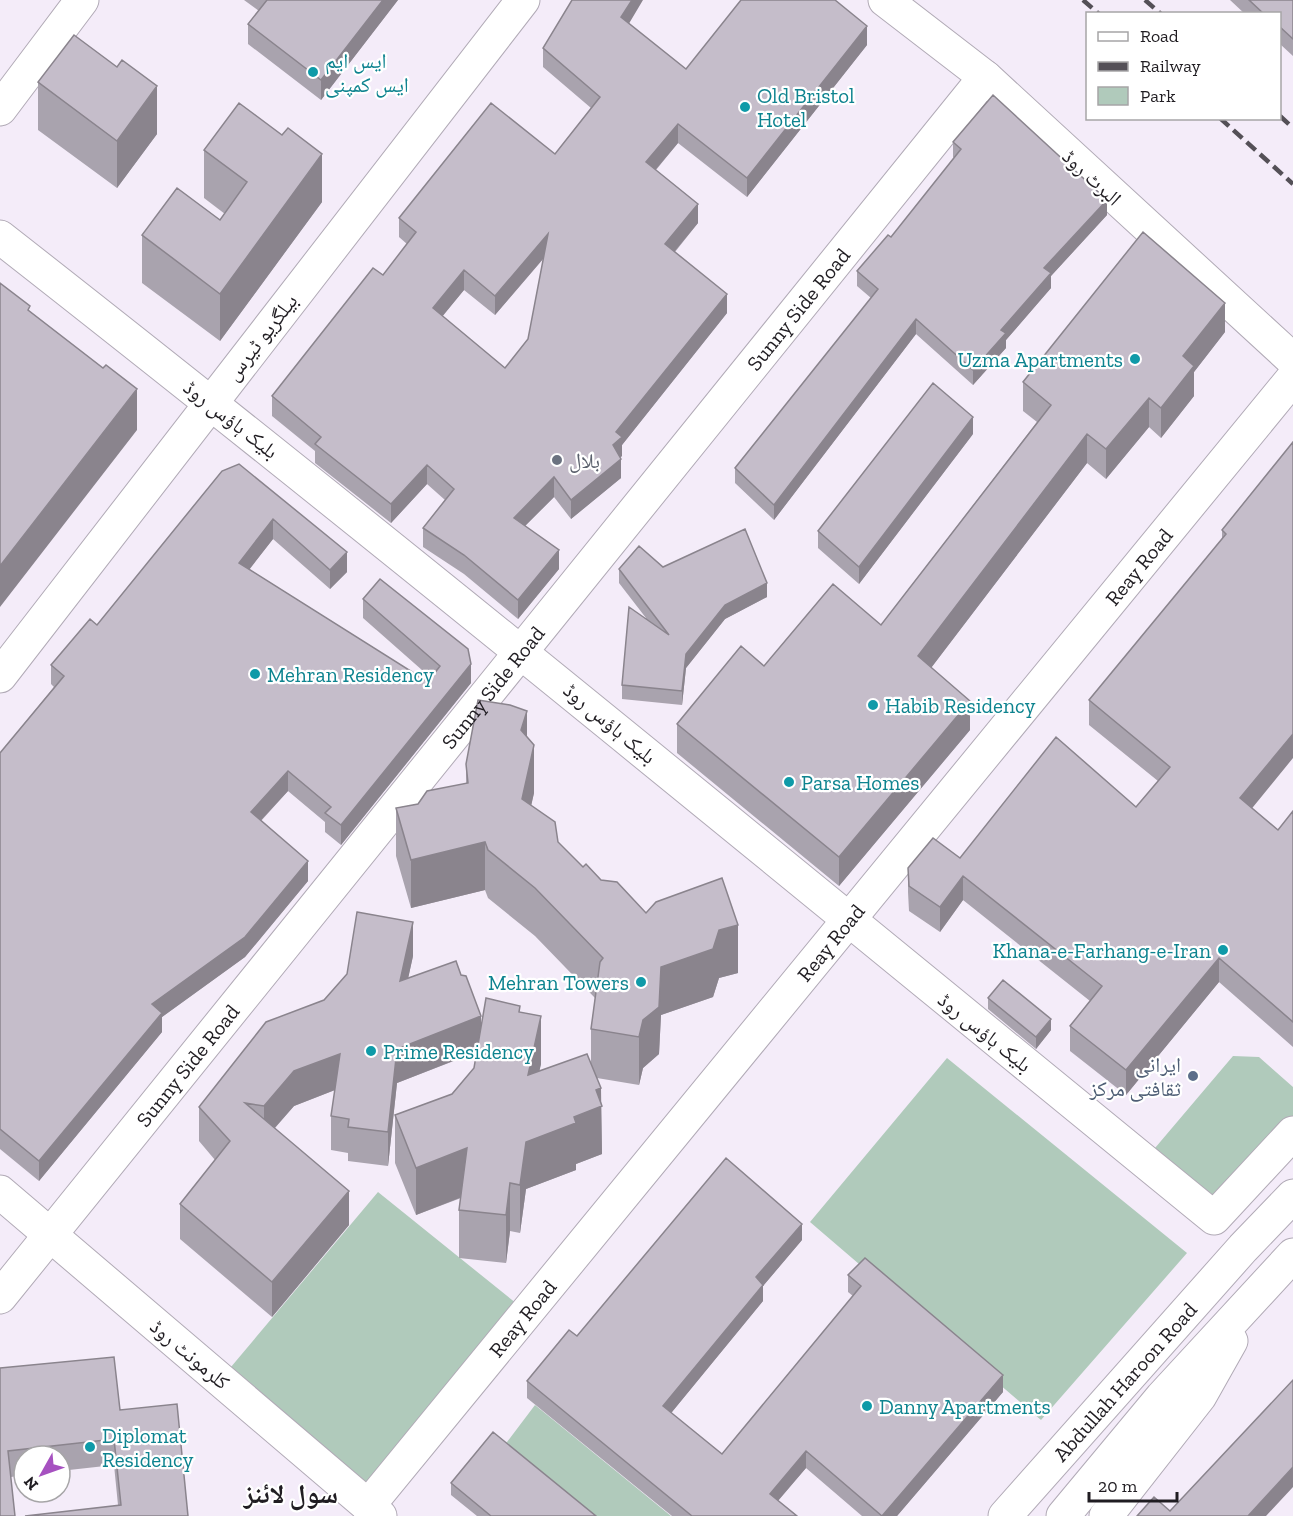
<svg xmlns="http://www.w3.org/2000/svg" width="1293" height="1516" font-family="'Zilla Slab','Noto Naskh Arabic',serif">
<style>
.green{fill:#b0cabb}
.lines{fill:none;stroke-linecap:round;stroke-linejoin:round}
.minor-casing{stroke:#b1aab6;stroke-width:35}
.major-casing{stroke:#b1aab6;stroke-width:35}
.minor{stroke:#fff;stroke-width:33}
.major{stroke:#fff;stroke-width:33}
.rail{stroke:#545057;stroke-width:4.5;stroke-dasharray:12 6;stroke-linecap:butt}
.wall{fill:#a9a3ae;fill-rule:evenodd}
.shaded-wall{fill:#8a848d}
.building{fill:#c5bdca;stroke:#8a848d;stroke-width:1.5;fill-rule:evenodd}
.culture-dot{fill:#0f9aa8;stroke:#fff;stroke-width:2}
.worship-dot{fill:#6b7280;stroke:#fff;stroke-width:2}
.service-dot{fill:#5c6f8a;stroke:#fff;stroke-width:2}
.labels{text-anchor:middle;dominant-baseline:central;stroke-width:4.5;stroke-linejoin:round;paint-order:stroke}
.culture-label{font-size:21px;fill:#0d838f;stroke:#fff;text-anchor:start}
.street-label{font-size:21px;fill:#201d22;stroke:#fff}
.worship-label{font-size:21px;fill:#5b616d;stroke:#fff;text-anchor:start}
.service-label{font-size:21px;fill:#4e5e75;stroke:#fff;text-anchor:end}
.district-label{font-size:27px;font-weight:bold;fill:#201d22;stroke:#fff}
</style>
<rect width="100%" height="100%" fill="#f4ecf9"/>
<!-- green -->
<path class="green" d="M1233,1056l26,1 34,30v46l-79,85 -70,-57z
M947,1058l240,195 -146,167 -231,-198z
M378,1192l149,120 -159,194 -148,-126z
M535,1405l136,111h-89l-81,-66z"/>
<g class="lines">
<defs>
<g id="minor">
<path d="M885,0l100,77 308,283"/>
<path d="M0,109l82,-109"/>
<path d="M0,237c410,321 811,652 1214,981l79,-85"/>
<path d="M0,676l523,-676"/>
<path d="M0,1192l380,324"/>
<path id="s1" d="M0,1297l985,-1220"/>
<path id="s2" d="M368,1506l925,-1128"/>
</g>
<g id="major">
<path id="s3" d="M1005,1516l238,-268 50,-52"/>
<path d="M1063,1516l99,-119 131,-142"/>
<path d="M1106,1516l94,-120 31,-55"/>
</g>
</defs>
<!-- minor casing -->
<use href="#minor" class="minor-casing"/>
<!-- major casing -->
<use href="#major" class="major-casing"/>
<!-- minor -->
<use href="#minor" class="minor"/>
<!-- major -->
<use href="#major" class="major"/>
<!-- rail -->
<path class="rail" d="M1083,0l16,14
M1145,0l16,14
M1280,116l13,12
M1220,118l73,66"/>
</g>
<!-- wall -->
<path class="wall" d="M244,0h154l-77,100 -73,-56v-20l11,-13z
M1230,0h63v56l-13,-12v-30h-35z
M629,24l57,45 181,-24 -120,152 -69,-54 -22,27 42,53 -23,29 52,61 -105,132v11l-2,1 1,21 -50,41 -17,-22 -29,29 34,43 -41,50 -54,-45 -41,-27v-19l22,-28 -18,-16 -36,39 -76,-60v-12l-43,-35v-20l111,-121 24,-31 -8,-7v-19l156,-64 36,-46 -48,-41v-19zM544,258l-16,81 -23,29 -63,-52 22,-26 31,25z
M38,82l119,52 -40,54 -79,-58z
M282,135l40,67 -102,139 -78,-58v-48l78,-15 5,-6 -21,-16v-48z
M953,142l154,73 -56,61v12l-45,52v8l-33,37 -57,-51 -142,186 -39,-37v-15l136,-170 -14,-12v-15l34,-34 63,-79 -1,-1z
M1225,332l-31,40v24l-33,42 -12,-11 -43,52 -19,-16 -156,205 39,62 -131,156 -162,-133v-29l87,-58 117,-41 156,-203 -14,-11v-29z
M973,434l-114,150 -41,-36v-17z
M1293,442l-41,366 26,22 15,-19v236l-74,-65 -93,113 -56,-44v-25l20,-25 -127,-101 -23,32 -31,-21 -1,-19v-24l52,-10 176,-51 22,-26 -69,-56v-25l133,-160v-10z
M222,471l125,101 -17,17 -57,-50 -24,30 179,113 3,-4 -68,-60v-19l108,84 -130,162 -16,-13v-10l-37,-31 -27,30 47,60 -63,76 -83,60v15l-123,149 -39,-32v-396l54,-66 -3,-3v-19l46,-40z
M663,567l104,30 -42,22 -39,49 -4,37 -60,-6v-14l24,-67 -27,-35v-14z
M527,737l7,56 -3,12 27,37 25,25 63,46 92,60 -19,5 -6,19 -52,18 -2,39 -16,14 -4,17 -42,-7 4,26 1,50 -26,10v6l-50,19 -6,44 -10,-2 -4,32 -47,-5v-48l2,-12 -45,17 -21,-52v-48l57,-21 22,-26 3,-16 -80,31 -9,83 -40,-5v-8l-17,-3v-34l4,-26 -41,16 -19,22 74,97 -77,92 -92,-78v-35l35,-44 -16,-19v-34l125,-107 89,-44 -5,22 73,51 39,-17 21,52 -2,7 52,-8v-34l4,-31 -60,-62 -47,-38 -3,-8 -74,18 -15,-52v-48l22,-4 48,-21v-19z
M988,998l63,32 -15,19 -48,-40z
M802,1240l-39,46v15l-92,112 51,41 131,-158 -5,-4v-17l155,117 -106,124h-35l-56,-48 -28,33 19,15h-125l-145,-118v-17l50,-45z
M0,1368l120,42 68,106 -70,-11 -4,-40 -54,6v-15h-36v19l-13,2 -11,39z
M451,1483l145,33h-119l-26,-21z"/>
<!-- shaded-wall -->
<path class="shaded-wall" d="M383,0h15l-77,100v-20z
M632,0h11l-22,37v-20z
M867,26v19l-120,152v-19z
M157,86v48l-40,54v-47z
M678,124v19l-32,38v-19z
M322,154v48l-102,139v-47z
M1107,200v15l-56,61v12l-45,52v8l-33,37v-15l71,-102z
M698,204v19l-33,40v-19z
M548,234v19l-53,62v-19z
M464,270v20l-31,38v-20z
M727,294v19l-105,132v11l-9,8v-19l3,-13z
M1225,303v29l-31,40v24l-33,42v-30l22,-52z
M916,319v15l-142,186v-15z
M137,389v41l-137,177v-41z
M1149,398v29l-43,52v-30z
M973,417v17l-114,150v-17z
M1087,434v29l-169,222v-29z
M621,459v19l-50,41v-19z
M427,465v19l-36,39v-19z
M554,477v20l-40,40v-19z
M273,519v20l-34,44v-20z
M559,550v19l-41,50v-19z
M347,552v20l-17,17v-19z
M767,583v14l-42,22 -39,49 -4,37v-14l4,-37 39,-49z
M471,664v19l-130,162v-20z
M970,701v29l-131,156v-29z
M527,711v48l-6,-29z
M1293,734v24l-53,65v-25z
M534,745v48l-12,54v-48z
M288,771v20l-37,40v-19z
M485,842v48l-74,18v-48z
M308,861v20l-63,76 -83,60v15l-123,149v-20l113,-157z
M963,876v24l-23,32v-25z
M413,922v34l-13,60v-35z
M738,925v48l-19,5 -6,19 -52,18 -2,39 -16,14 -4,17v-48l4,-17 18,-53 58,-37z
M1219,958v24l-93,113v-25z
M481,1016v34l-84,33 -9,83v-34l9,-83z
M541,1016v48l-13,59v-48z
M1051,1019v11l-15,19v-12z
M340,1054v34l-46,18 -30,34v-34l30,-35z
M601,1088l1,66 -26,10v6l-50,19 -6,44v-48l6,-43 48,-25 22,-27z
M467,1148v47l-51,20v-47z
M510,1183v48l-4,32v-48z
M349,1191v34l-77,92v-35z
M802,1224v16l-39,46v15l-100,122v-17l93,-129z
M1003,1375v17l-106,124h-15z
M806,1451v17l-36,42v-16z
M1293,1467v20l-27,29h-18z"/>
<!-- building -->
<path class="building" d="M267,0h116l-62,80 -73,-56z
M572,0h60l-11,17 65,52 55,-69h94l32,26 -120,152 -69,-54 -32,38 52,42 -33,40 62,50 -111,138 6,5 -9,8 8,14 -50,41 -17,-23 -40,41 45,32 -41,50 -54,-45 -41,-27 31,-39 -27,-24 -36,39 -76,-60 6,-7 -49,-41 101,-128 10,7 33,-43 -17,-14 92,-115 64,51 45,-57 -57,-49zM548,234l-20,105 -23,29 -72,-60 31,-38 31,26z
M1249,0h44v39l-13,-12v-13h-16z
M74,35l43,32 5,-7 35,26 -40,55 -79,-59z
M993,95l114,105 -63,68 7,5 -50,57 5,3 -33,37 -57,-51 -142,186 -39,-37 143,-179 -21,-18 31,-36 3,2 70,-88 -8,-7z
M239,103l43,32 6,-7 34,26 -102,140 -78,-59 35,-47 43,32 27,-38 -43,-32z
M1143,232l82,71 -42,53 11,10 -33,42 -12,-10 -43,51 -19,-15 -169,222 52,45 -131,156 -162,-133 64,-78 23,20 69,-82 48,41 170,-220 -28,-23z
M0,283l30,23 -2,4 75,58 3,-3 31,24 -137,177z
M933,383l40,34 -114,150 -41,-36z
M1293,442v292l-53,64 38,32 15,-19v211l-74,-64 -93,112 -56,-44 32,-40 -139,-110 -23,31 -31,-21 -1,-18 25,-30 27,20 96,-121 80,70 34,-40 -81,-67 137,-166 -4,-4z
M239,464l108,88 -17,18 -57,-51 -34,44 189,119 12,-16 -77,-67 17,-20 88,70 3,15 -130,161 -16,-12 6,-6 -43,-36 -37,41 57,49 -63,76 -93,67 10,9 -123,148 -39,-32v-376l64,-77 -13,-11 39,-46 7,6 125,-154z
M745,529l22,54 -42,22 -39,49 -4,37 -60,-6 7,-78 40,28 -50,-66 20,-23 24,21z
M478,700l32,5 17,6 -6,19 13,15 -12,54 33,23 3,20 25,25 3,-3 15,16 16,2 29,31 10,-11 66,-24 16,47 -19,5 -6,19 -52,18 -2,40 -16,13 -4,17 -48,-8 9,-67 3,-4 -68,-70 -47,-38 -3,-8 -74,18 -15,-52 22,-4 9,-13 41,-8 -2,-19z
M357,912l56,10 -13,59 56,-20 5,14 5,1 15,40 -84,33 -9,83 -40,-5 1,-8 -18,-3 9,-62 -46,17 -30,35 -19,-3 104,88 -77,91 -92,-78 50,-63 -31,-34 67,-85 58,-22 23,-26z
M1003,980l48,39 -15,18 -48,-39z
M486,998l34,8 -1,6 22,4 -13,59 59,-21 14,34 -5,2 6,16 -28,11 2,6 -50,19 -6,43 -10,-2 -4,32 -47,-5 8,-62 -51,20 -21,-53 57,-21 22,-26z
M726,1158l76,66 -46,53 7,8 -100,121 59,48 139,-168 -13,-11 17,-17 138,117 -121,141 -76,-65 -36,43 27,22h-105l-165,-135 42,-51 8,6z
M114,1357l6,53 57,-6 11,112h-163l96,-11 -7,-66 -106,12 7,65h-15v-148z
M1293,1380v87l-45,49h-111l17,-19 16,14z
M493,1432l103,84h-105l-40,-33z"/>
<!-- markers -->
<g class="culture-dot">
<circle cx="313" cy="72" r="6"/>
<circle cx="745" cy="107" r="6"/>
<circle cx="1135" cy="359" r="6"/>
<circle cx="255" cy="674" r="6"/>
<circle cx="873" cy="705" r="6"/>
<circle cx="789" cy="782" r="6"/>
<circle cx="1223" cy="950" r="6"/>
<circle cx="641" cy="982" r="6"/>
<circle cx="371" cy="1051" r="6"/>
<circle cx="867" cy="1406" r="6"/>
<circle cx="90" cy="1447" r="6"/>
</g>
<circle class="worship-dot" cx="557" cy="460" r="6"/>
<circle class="service-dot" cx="1193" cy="1076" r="6"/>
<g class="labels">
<!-- culture labels -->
<g class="culture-label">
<text x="325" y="60">ایس ایم<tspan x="325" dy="24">ایس کمپنی</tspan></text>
<text x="757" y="95">Old Bristol<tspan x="757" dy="24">Hotel</tspan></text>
<text x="1123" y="359" text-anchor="end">Uzma Apartments</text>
<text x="267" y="674">Mehran Residency</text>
<text x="885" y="705">Habib Residency</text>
<text x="801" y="782">Parsa Homes</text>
<text x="1211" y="950" text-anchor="end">Khana-e-Farhang-e-Iran</text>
<text x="629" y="982" text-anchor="end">Mehran Towers</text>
<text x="383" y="1051">Prime Residency</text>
<text x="879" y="1406">Danny Apartments</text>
<text x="102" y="1435">Diplomat<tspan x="102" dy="24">Residency</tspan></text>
</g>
<!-- street labels -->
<g class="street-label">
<text transform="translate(1092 177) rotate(43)">البرٹ روڈ</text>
<text stroke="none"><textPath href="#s1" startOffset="1270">Sunny Side Road</textPath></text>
<text transform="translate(261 337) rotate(-52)">بیلگریو ٹیرس</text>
<text transform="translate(231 419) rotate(38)">بلیک ہاؤس روڈ</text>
<text stroke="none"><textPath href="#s2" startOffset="1215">Reay Road</textPath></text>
<text stroke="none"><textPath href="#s1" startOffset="784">Sunny Side Road</textPath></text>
<text transform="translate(610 723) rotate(40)">بلیک ہاؤس روڈ</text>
<text stroke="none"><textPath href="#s2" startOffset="729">Reay Road</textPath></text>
<text transform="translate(985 1032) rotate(39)">بلیک ہاؤس روڈ</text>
<text stroke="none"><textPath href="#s1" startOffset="298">Sunny Side Road</textPath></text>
<text stroke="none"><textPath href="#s2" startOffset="243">Reay Road</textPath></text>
<text transform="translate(190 1354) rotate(40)">کلرمونٹ روڈ</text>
<text stroke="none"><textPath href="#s3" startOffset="180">Abdullah Haroon Road</textPath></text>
</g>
<!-- worship labels -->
<g class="worship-label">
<text x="569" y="460">بلال</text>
</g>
<!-- service labels -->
<g class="service-label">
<text x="1181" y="1064">ایرانی<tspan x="1181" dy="24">ثقافتی مرکز</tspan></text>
</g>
<!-- district labels -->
<g class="district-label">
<text x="291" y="1494">سول لائنز</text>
</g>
</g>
<!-- legend -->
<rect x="1086" y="12" width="195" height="108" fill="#ffffff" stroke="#a6a5a7" stroke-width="1.5"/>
<rect x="1098" y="32" width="30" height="9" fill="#ffffff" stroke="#a6a5a7" stroke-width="1.5"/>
<text x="1140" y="42" font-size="18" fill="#201d22">Road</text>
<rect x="1098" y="62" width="30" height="9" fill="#545057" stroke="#a6a5a7" stroke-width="1.5"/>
<text x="1140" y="72" font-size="18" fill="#201d22">Railway</text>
<rect x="1098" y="87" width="30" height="18" fill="#b0cabb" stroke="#a6a5a7" stroke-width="1.5"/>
<text x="1140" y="102" font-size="18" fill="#201d22">Park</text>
<!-- north arrow -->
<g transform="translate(42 1474) rotate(230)"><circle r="28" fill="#ffffff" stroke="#a6a5a7" stroke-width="1.5"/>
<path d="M0-4.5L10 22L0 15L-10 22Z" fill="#a651c0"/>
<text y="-9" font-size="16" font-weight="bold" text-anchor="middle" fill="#201d22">N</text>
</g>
<!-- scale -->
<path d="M1089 1492v9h88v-9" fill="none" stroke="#201d22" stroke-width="3"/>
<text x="1098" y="1492" font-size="18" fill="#201d22" stroke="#ffffff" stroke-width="4.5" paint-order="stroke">20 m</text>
</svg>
